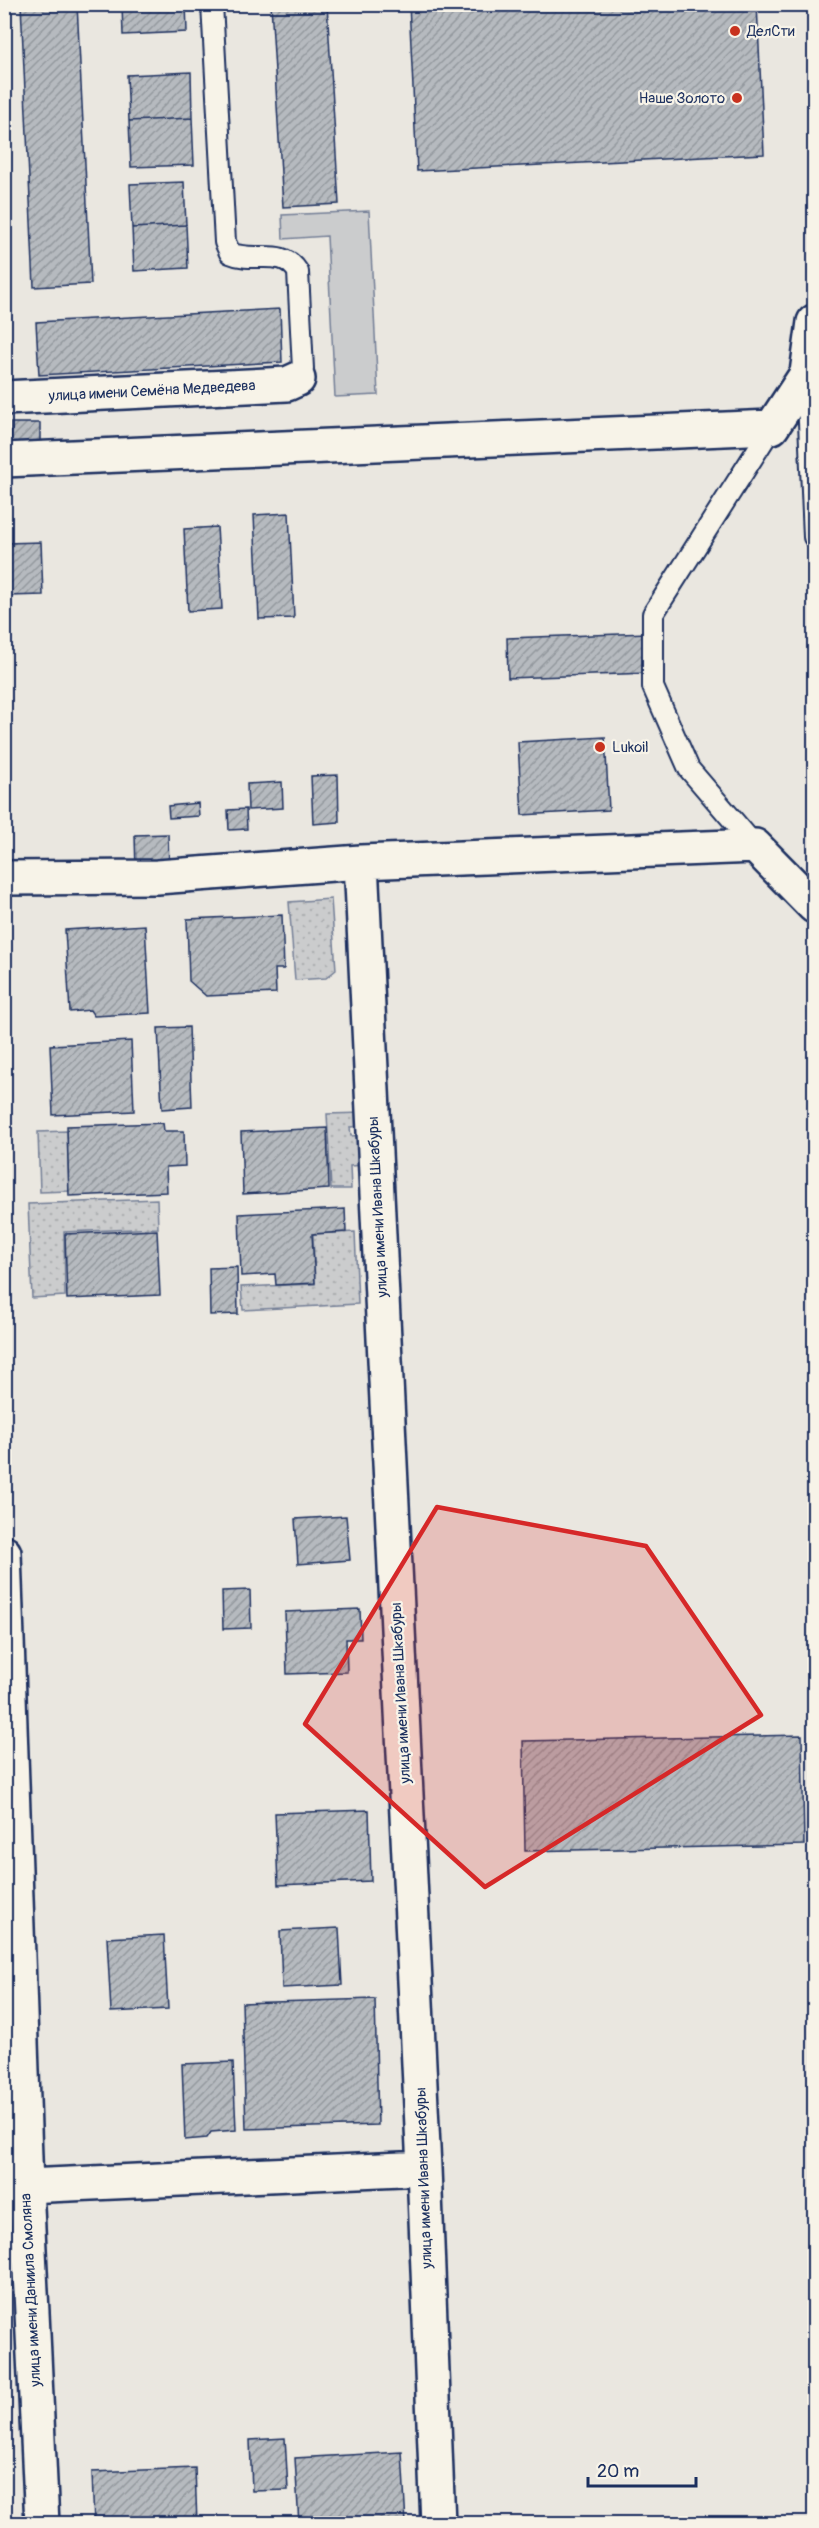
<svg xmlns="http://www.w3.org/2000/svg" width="819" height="2528" font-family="Pangolin,sans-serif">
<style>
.grass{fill:url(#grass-dots);stroke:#737e96;stroke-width:1.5}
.green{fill:#cbcccd;stroke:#737e96;stroke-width:1.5}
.building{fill:url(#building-hatch);stroke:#1b2f5e;stroke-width:1.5}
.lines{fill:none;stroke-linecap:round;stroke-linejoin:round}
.service-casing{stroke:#1b2f5e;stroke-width:24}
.minor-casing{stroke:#1b2f5e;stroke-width:38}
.service{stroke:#f7f3e8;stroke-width:20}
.minor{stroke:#f7f3e8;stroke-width:33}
.marked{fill:#d62828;fill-opacity:0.2;stroke:#d62828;stroke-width:4.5;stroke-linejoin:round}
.poi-dot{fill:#c8321e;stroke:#f7f3e8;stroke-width:2}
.labels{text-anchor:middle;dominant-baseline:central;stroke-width:4.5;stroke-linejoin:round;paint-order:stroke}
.poi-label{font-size:15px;fill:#1b2f5e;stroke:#f7f3e8;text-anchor:start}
.street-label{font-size:15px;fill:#1b2f5e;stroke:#f7f3e8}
</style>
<defs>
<pattern id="grass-dots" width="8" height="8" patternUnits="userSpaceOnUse" patternTransform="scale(1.5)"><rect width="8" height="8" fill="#cbcccd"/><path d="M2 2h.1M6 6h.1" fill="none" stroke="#aeb0b2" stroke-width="1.8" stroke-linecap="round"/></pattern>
<pattern id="building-hatch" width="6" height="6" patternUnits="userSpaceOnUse" patternTransform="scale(1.5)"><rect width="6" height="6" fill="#b6babf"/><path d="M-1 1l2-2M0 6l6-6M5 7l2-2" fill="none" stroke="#93989e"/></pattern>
</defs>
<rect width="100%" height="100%" fill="#eae7e0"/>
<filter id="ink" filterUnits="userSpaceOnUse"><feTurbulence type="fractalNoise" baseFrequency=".0167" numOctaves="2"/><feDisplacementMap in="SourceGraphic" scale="12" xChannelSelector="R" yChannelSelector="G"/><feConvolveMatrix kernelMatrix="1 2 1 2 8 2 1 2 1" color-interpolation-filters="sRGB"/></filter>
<g filter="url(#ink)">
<!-- grass -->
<path class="grass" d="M331,899l5,71 -10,8 -31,2 -6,-78z
M363,1113l1,13 -14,1 1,9 13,-1 2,30 -16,1 1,23h-20l-4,-75z
M67,1131l2,60 -29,1 -2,-60z
M157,1199l1,29 -94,4 1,64 -33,2 -4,-94z
M355,1232l3,72 -115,6 -2,-23 74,-3 -2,-50z"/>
<!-- green -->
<path class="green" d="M369,211l9,184 -43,2 -8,-161 -44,3 -1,-24z"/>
<!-- building -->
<path class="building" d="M21,4h56l14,280 -57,3z
M122,4h64l1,28 -64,3z
M271,4h56l12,200 -56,3z
M409,4h348l7,150 -347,17z
M191,72l1,46 -63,3 -2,-46z
M192,118l2,47 -63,2 -2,-46z
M184,182l2,43 -54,3 -2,-44z
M186,225l2,43 -54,3 -2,-43z
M280,309l2,53 -243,13 -3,-53z
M11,423h29v19h-29z
M289,513l5,105 -35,1 -5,-104z
M217,527l5,82 -34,2 -4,-82z
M41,542l2,53 -35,1 -2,-53z
M648,633l2,40 -142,5 -1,-40z
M605,737l4,73 -87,5 -4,-73z
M338,775l1,47 -26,2 -2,-48z
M282,782l1,26 -35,2 -1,-26z
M198,803l1,13 -30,2 -1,-12z
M246,809l1,20 -18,1 -1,-20z
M168,834l1,35 -33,1 -1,-35z
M282,915l2,54h-9l1,24 -70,3 -17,-15 -2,-62z
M145,925l5,88 -56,3 -4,-6 -20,2 -5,-82z
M189,1027l3,80 -30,2 -4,-81z
M131,1041l3,70 -81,4 -3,-70z
M163,1123l1,8h20l1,35 -19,1 1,25 -98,4 -2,-70z
M327,1128l2,61 -86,5 -2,-62z
M345,1209l1,23 -34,2 3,49 -39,2 -1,-11 -34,2 -2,-62z
M157,1230l3,65 -93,4 -2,-65z
M237,1267l1,47 -28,1 -1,-47z
M346,1516l4,44 -52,4 -3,-45z
M250,1590l1,38 -28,1 -1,-38z
M360,1609l1,30h-15l1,33 -60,2 -2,-62z
M802,1735l2,110 -279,6 -2,-110z
M369,1810l2,71 -93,4 -3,-72z
M339,1928l3,57 -60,3 -2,-57z
M164,1935l4,74 -57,3 -4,-74z
M375,1999l3,126 -132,4 -4,-126z
M233,2062l3,68 -25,2 -4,6 -22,2 -3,-76z
M285,2438l3,52 -36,1 -2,-51z
M402,2452l4,72h-107l-4,-66z
M195,2468l2,56h-103l-2,-52z"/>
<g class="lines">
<defs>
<path id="service" d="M212,4l13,238 5,11c25,11 52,-7 68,19l5,97 -5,10
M807,376l7,161
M755,846l-66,-77 -36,-82v-73l119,-187"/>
<path id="minor" d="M807,373l7,-51
M4,398l283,-14 11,-5
M4,460l768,-33 42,-64
M361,862l63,1306 14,356
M4,878l153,-1 204,-15 394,-16 59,60
M4,1553l22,633 16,338
M4,2187l420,-19"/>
</defs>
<!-- service casing -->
<use href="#service" class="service-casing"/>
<!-- minor casing -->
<use href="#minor" class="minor-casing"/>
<!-- service -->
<use href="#service" class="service"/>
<!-- minor -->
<use href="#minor" class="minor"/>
</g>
</g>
<!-- marked area -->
<path class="marked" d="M437,1507l209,39 115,169 -276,172 -180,-163z"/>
<!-- markers -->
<g class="poi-dot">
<circle cx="735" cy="31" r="6"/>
<circle cx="737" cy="98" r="6"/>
<circle cx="600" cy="747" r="6"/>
</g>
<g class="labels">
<!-- poi labels -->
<g class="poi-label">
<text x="747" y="31">ДелСти</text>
<text x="725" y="98" text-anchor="end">Наше Золото</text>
<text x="612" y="747">Lukoil</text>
</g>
<!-- street labels -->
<g class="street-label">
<text transform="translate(152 391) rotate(-3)">улица имени Семёна Медведева</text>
<text transform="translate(378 1207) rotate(-93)">улица имени Ивана Шкабуры</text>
<text transform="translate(401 1693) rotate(-93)">улица имени Ивана Шкабуры</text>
<text transform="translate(424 2178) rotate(-92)">улица имени Ивана Шкабуры</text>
<text transform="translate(31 2290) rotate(-93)">улица имени Даниила Смоляна</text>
</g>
</g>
<!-- margin -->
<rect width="819" height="2528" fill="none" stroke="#f7f3e8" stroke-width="24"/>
<rect x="12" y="12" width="795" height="2504" fill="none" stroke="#1b2f5e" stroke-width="2" filter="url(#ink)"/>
<!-- scale -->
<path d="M588 2477v9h108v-9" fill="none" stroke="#1b2f5e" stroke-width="3"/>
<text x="597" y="2477" font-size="18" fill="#1b2f5e" stroke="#f7f3e8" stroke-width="4.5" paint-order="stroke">20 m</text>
</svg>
